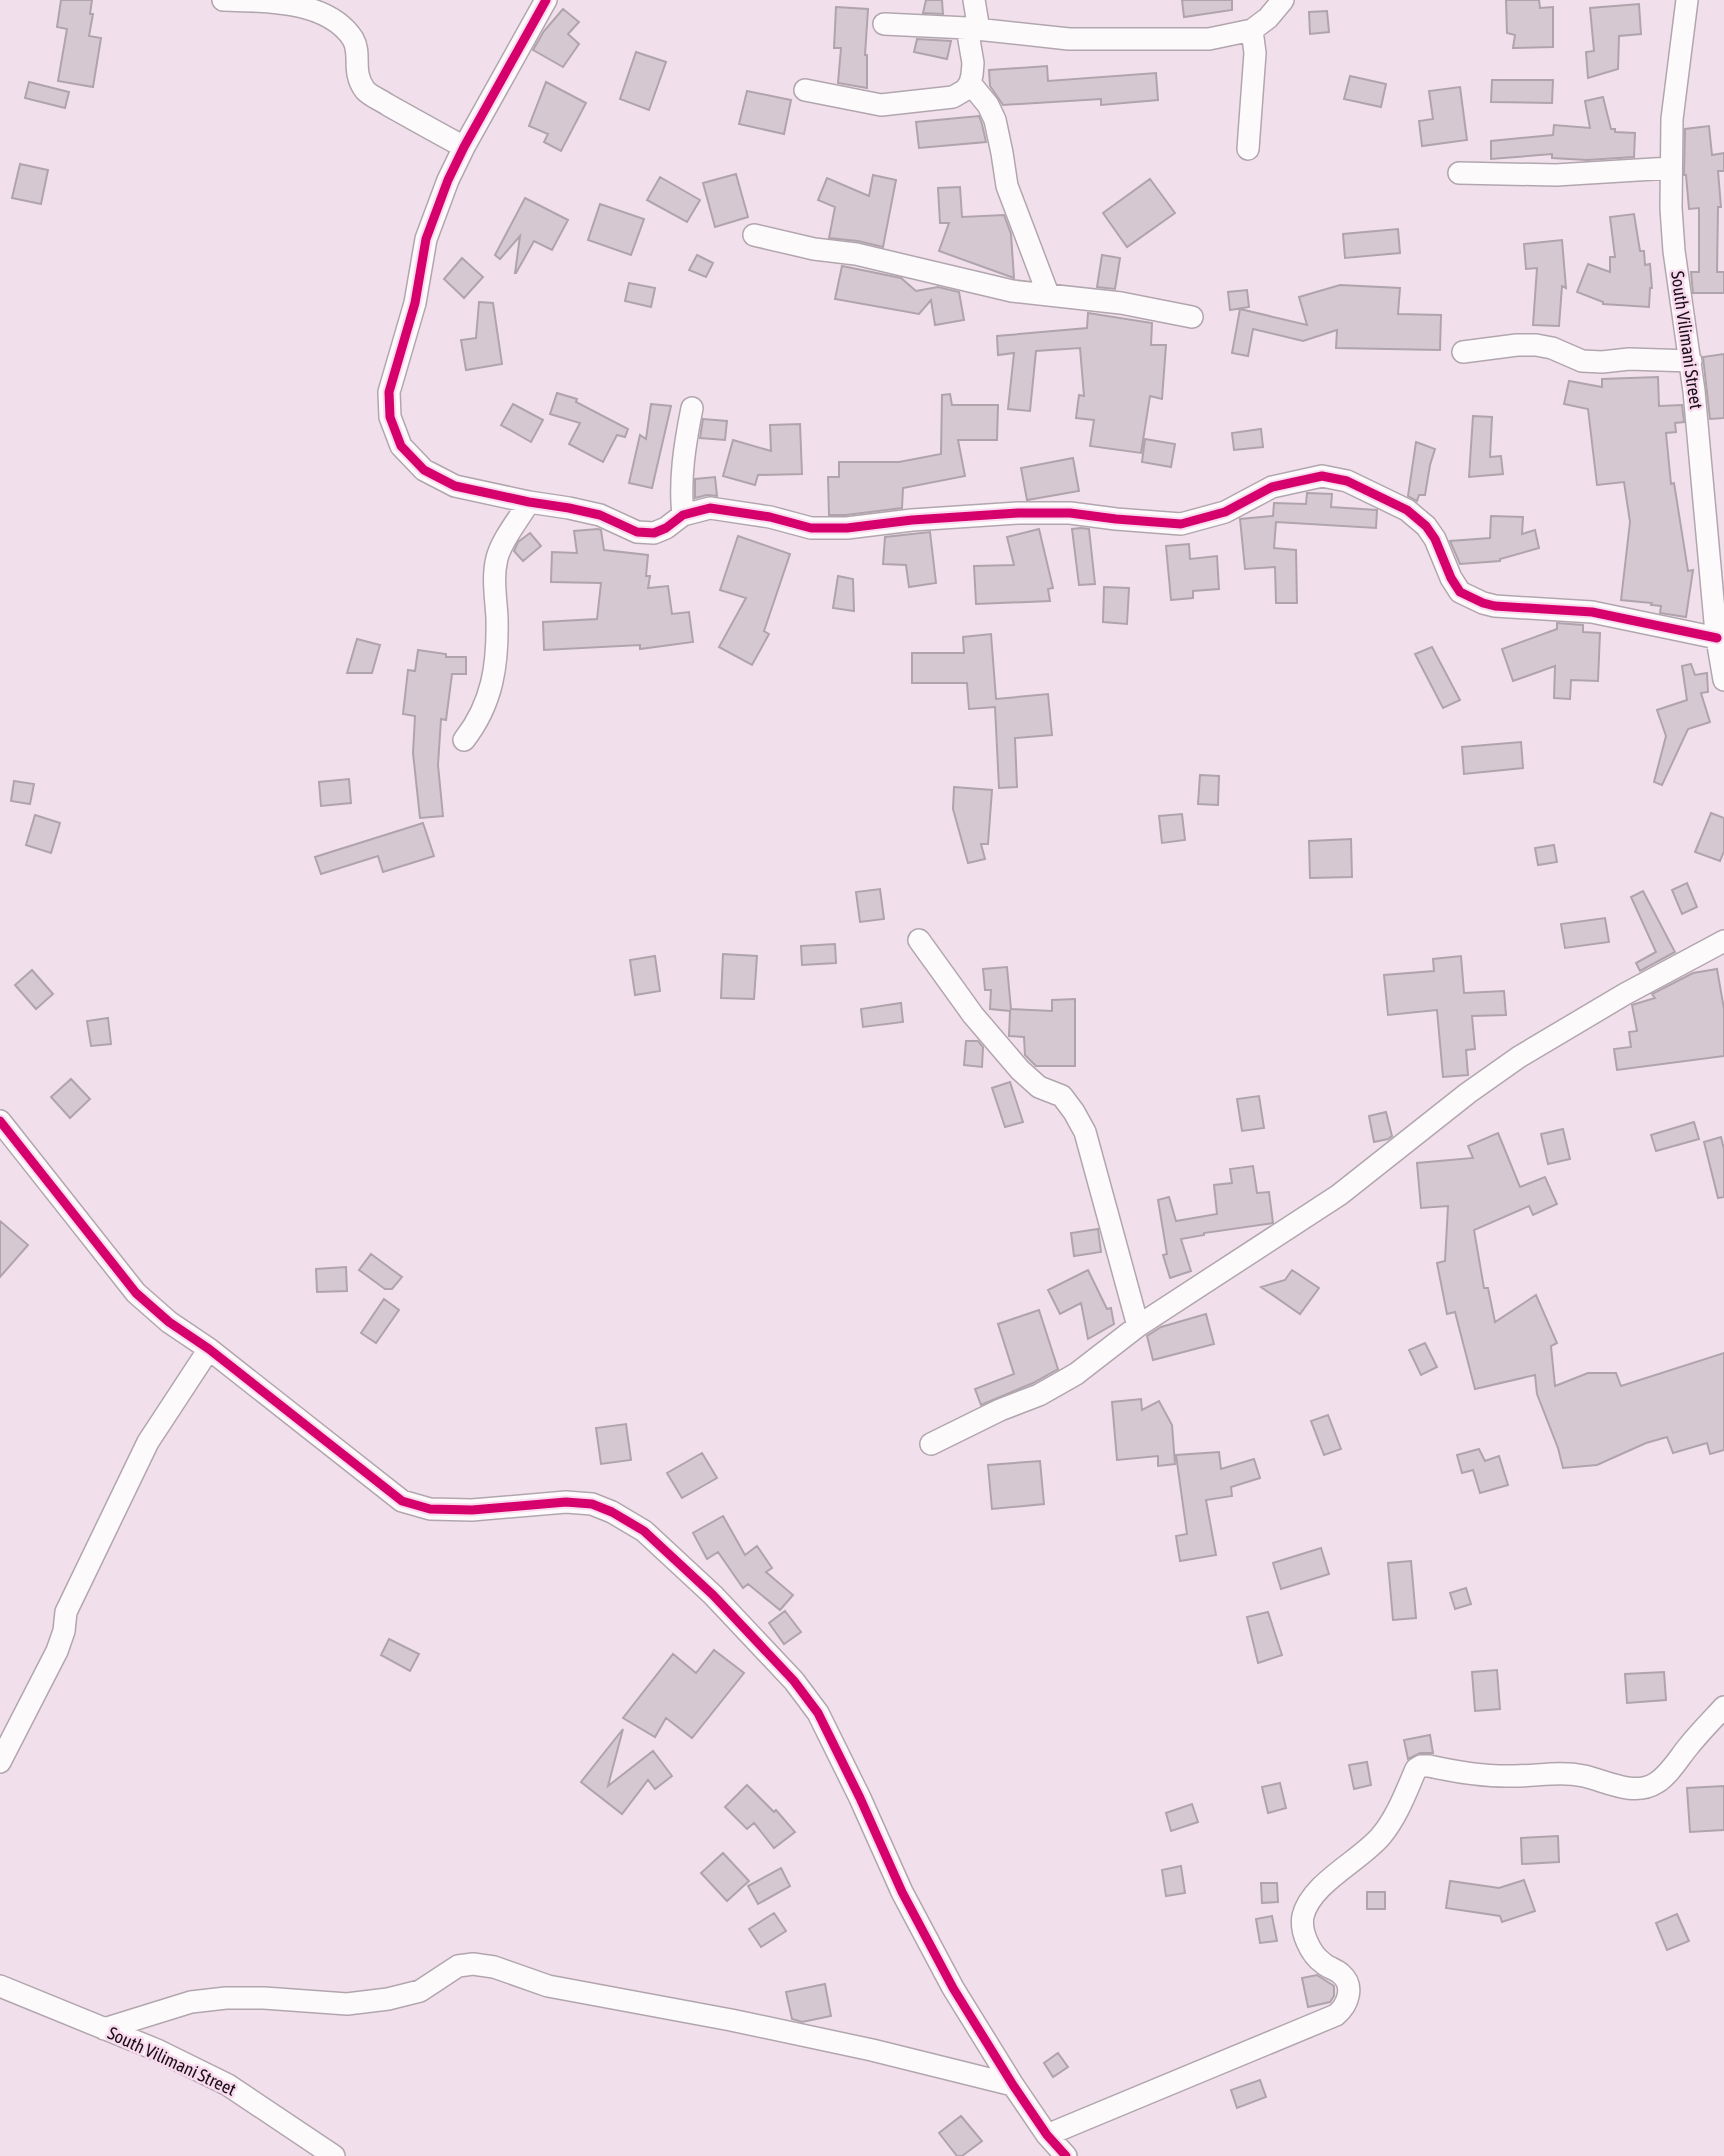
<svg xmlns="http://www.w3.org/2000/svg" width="1724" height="2156" font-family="'Asap Condensed',sans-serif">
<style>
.building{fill:#d6c8d1;stroke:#b0a4ac;stroke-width:2}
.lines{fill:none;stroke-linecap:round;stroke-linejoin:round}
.street-casing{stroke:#b2a6ae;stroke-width:24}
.street{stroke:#fdfafc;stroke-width:21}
.cycleway-casing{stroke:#f8d9ee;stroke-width:13}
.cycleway{stroke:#d6006c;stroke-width:9}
.labels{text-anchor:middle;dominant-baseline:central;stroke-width:5;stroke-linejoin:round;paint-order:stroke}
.street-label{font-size:18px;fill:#1a1017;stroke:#f8d9ee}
</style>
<rect width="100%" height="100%" fill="#f1e0eb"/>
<!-- building -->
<path class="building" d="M61,0h31l-2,14h3l-4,22 12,2 -8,49 -35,-6 9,-52 -10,-2z
M926,0h16l1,14 -20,-1z
M1182,0h50v10l-48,7z
M1506,0h33l1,8 13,-1v40l-40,1 2,-13 -8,-2z
M1639,4l2,30 -22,2 -1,33 -30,9 -2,-26 8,-1 -4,-43z
M836,7l32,2 -3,46h2v33l-29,-5 3,-35h-7z
M563,9l16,13 -11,12 11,10 -16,23 -30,-17 11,-19z
M1327,11l2,21 -19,2 -1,-22z
M917,39l34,2 -4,18 -33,-7z
M636,52l30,10 -17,48 -29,-11z
M1047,66l1,15 108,-8 2,27 -57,5v-6l-98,6 -13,-19 -1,-16z
M1350,76l36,8 -5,23 -37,-8z
M1492,80h61l-1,23 -61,-1z
M29,82l40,10 -4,16 -40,-10z
M546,82l40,21 -25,48 -17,-9 4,-8 -19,-8z
M1460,87l7,53 -45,6 -3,-25 14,-2 -4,-28z
M747,91l44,9 -7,34 -45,-10z
M1603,97l8,32h4v3l20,1 -1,24 -47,3 -35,-2v-4l-61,5v-18l62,-6 1,-10 36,3 -5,-27z
M979,116l3,8 4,18 -67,6 -3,-26z
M1709,126l3,29 12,-2v18h-6l3,36h-3l-1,65h7v21h-31l-2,-21h8v-64l-10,1 -3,-34h-2l1,-46z
M20,164l28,6 -7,34 -29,-6z
M736,174l12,43 -33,10 -12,-44z
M873,175l23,5 -13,67 -25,-6 -29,-3 6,-31 -17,-7 9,-22 42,18z
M660,177l40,23 -13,22 -40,-22z
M1150,179l25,34 -48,34 -24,-34z
M960,187l2,30 42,-2 7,19 3,44 -75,-27 10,-28h-9l-2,-35z
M525,198l43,22 -16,30 -18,-9 -18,32h-1l5,-37 -20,23 -5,-4z
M600,204l44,15 -13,36 -43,-15z
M1634,214l6,37h4l1,14 5,-1 2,24h-2l-1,19 -46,-3v-2l-26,-10 11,-28 22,8v-15h5l-5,-40z
M1398,229l2,24 -55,5 -2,-24z
M1562,240l4,48 -4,-2 -3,40 -26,-1 4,-57 -11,1 -2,-25z
M697,255l16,8 -7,14 -17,-7z
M1102,255l18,3 -5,31 -18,-2z
M462,258l21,19 -19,21 -20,-19z
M842,266l59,12 15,13 22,-4 21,5 5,28 -29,5 -4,-25 -12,14 -84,-15z
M629,283l26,5 -4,19 -26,-6z
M1340,285l60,3 -2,26 43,1 -1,35 -104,-2 1,-18 -34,11 -50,-12 -5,27 -16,-3 8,-44 67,16 -8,-28z
M1247,290l2,17 -19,3 -2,-18z
M479,302l14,1 9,61 -36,6 -5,-30 15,-2z
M1088,313l64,10 -1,22h15l-4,54 -12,-3 -9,57 -51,-7 4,-26 -18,-2 3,-23 5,1 -4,-48 -44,3 -6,60 -22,-2 6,-56 -16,2 -1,-19 90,-8z
M1724,354v64l-14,1 -7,-62z
M1658,377l1,29 23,-1 2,17 -9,1 1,9 -10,1 5,51 3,-1 14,88 5,-1 -7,47 -26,-4 1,-7 -10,-1 1,-2 -31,-3 9,-78 -6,-40 -27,3 -9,-76 -24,-5 5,-23 33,6v-8z
M557,393l20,6 -1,3 52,27 -3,8 -8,-2 -14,27 -34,-18 11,-21 -30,-9z
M950,394l2,11h46l-1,35h-39l7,36 -62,12 -1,20 -56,7h-17l-1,-38h11v-15h60l42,-8 1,-59z
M513,404l30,16 -12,22 -30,-17z
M651,404l20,2 -19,82 -23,-5 11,-48 6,4z
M1473,416l19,1 -2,40 11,-1 2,18 -34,3z
M703,419l24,2 -2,19 -25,-2z
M800,424l2,50 -44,1 -3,10 -32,-9 10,-36 38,11 -1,-26z
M1261,429l2,18 -29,3 -2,-17z
M1145,439l30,5 -4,23 -29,-5z
M1416,442l19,7 -5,16 -5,30h-6l-2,6 -9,-5z
M1073,458l6,33 -52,9 -6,-32z
M715,477l2,19 -10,-1 -12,3v-19z
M1307,493l25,1 -1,13 46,3 -1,18 -100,-6 -2,26 22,2 1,53h-21l-1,-36 -30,2 -5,-50 33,-3 1,-13 32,1z
M1491,516l32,1 -1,17 13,-4 4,18 -39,11v2l-40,3 -10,-23 40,-3z
M1081,528l8,1 6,55 -16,1 -7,-56z
M598,529l3,1 3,20 44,5 -2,21h4l-2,12 20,-2 4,28 17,-2 4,30 -53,7v-4l-96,5 -1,-28 54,-3 4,-36 -50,-1 1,-30 25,1 -3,-22z
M1039,529l14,59 -5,1 2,12 -74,3 -2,-38 40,-1 -7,-28z
M930,532l6,51 -27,4 -3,-22 -23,-1 2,-27z
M530,533l11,13 -18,15 -9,-10 4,-9z
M738,536l52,18 -26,77 5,3 -17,31 -33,-18 27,-49 -26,-8z
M1189,544l1,15 27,-3 2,33 -26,2v7l-22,2 -5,-54z
M838,576l15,3 1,32 -21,-3z
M1104,587l25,1 -2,36 -24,-2z
M1557,623l26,2v7l17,1 -2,48 -27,-1 -1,19 -16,-1 1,-32 -42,15 -11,-32 55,-20z
M991,634l5,65 52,-5 4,41 -37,3 2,49 -18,1 -4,-81 -26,2 -2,-26h-55v-30h52l-1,-16z
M357,639l23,6 -8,28h-25z
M1432,647l28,53 -17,8 -28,-54z
M418,650l28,4v3h20v17h-14l-6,46 -5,-1 -3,46 5,51 -23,2 -7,-65 2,-37 -12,-2 5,-44 7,1z
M1691,664l4,11 12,-2 1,19 -7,1 9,29 -22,7 -26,56 -8,-3 12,-46 -9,-26 30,-10 -5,-34z
M1521,742l2,26 -59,6 -2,-27z
M1200,775l19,1 -1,29 -20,-1z
M349,779l2,24 -30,3 -2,-24z
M14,781l20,3 -4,20 -19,-3z
M954,787l38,3 -4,54h-7l4,15 -17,4 -15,-54z
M1711,813l13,5v33l-4,10 -25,-9z
M1182,814l3,26 -23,3 -3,-27z
M35,815l25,8 -9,30 -25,-8z
M423,823l11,33 -51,16 -5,-16 -57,18 -6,-17z
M1351,839l1,38 -42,1 -1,-37z
M1554,845l3,17 -19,3 -3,-17z
M1687,883l10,24 -15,7 -10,-24z
M880,889l4,30 -24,3 -4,-30z
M1643,891l32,61 -35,19 -4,-8 20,-11 -25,-55z
M1605,918l4,24 -44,6 -4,-24z
M835,944l1,19 -34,2 -1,-19z
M723,954l34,2 -3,43 -33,-1z
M655,956l5,35 -25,4 -5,-35z
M1461,956l3,37 40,-2 2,24 -34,1 3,33 -9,1 2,25 -25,2 -6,-67 -49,5 -4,-40 50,-4 -1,-12z
M1007,967l4,42 41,2v-11l23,-1v67h-39l-11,-11 -1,-18 -15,-1 1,-25 -20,-2 1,-19h-6l-2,-21z
M1717,969l7,40v47l-107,14 -3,-21 17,-2 -2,-15 8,-1 -5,-26 23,-7 -3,-4 41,-21z
M32,970l21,24 -17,15 -21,-24z
M901,1003l2,19 -40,5 -2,-18z
M108,1018l3,26 -20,2 -4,-25z
M966,1041h12l5,6 -1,20 -18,-2z
M71,1079l19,20 -20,19 -19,-21z
M1010,1082l13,40 -18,5 -13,-39z
M1259,1096l5,32 -22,3 -5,-32z
M1386,1112l6,24 -4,3 -14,3 -5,-26z
M1694,1122l5,17 -43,12 -5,-16z
M1563,1129l7,30 -22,5 -7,-30z
M1498,1133l22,54 25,-10 12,27 -24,11 -4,-9 -55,24 10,58h4l7,34 41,-27 21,48 -6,3 4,40 33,-13h28l5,13 103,-33v97l-14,4 -3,-11 -34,10 -6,-16 -21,6 -49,22 -34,3 -5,-20 -21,-54 -2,-19 -60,14 -20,-77 -8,2 -10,-51 8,-2 3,-55 -27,2 -4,-45 56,-5 -5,-12z
M1721,1137l3,12v48l-6,1 -14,-56z
M1253,1166l4,27 12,-1 4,31 -69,10v2l-23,4 10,32 -21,7 -7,-23 4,-1 -9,-54 11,-3 7,24 41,-7 -3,-29 18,-2 -2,-14z
M0,1221l28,24 -28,32z
M1098,1229l3,23 -27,4 -3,-23z
M371,1254l31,23 -10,12h-7l-26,-19z
M346,1267l1,24 -30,1 -1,-23z
M1088,1270l19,39 4,-1 3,16 -26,15 -7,-36 -21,11 -12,-24z
M1292,1270l27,18 -19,26 -39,-27 24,-7z
M384,1299l15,11 -23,33 -15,-10z
M1039,1310l19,59 -25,14 -52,22 -6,-16 39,-15 -16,-50z
M1206,1314l8,30 -61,16 -6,-24 14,-9z
M1425,1343l12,24 -16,8 -12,-25z
M1141,1399l1,11 17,-9 13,24 3,39 -17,2v-10l-41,4 -5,-58z
M1328,1415l13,34 -17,6 -13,-34z
M626,1424l5,36 -30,4 -5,-36z
M1479,1449l6,12 14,-5 9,29 -28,8 -7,-23 -11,3 -5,-18z
M1219,1452l2,17 33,-10 6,19 -29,9 1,9 -26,4 10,55 -36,6 -4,-25 11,-2 -11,-79z
M702,1453l15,25 -35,20 -15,-25z
M1040,1461l4,43 -52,5 -4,-44z
M723,1516l22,39 12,-9 15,22 -6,4 27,23 -13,15 -32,-26 -5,4 -25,-36 -11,7 -14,-26z
M1321,1548l8,26 -48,15 -8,-26z
M1411,1561l5,57 -23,2 -5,-57z
M1466,1588l5,16 -16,5 -5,-16z
M785,1611l16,21 -17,12 -15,-21z
M1268,1612l14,43 -24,8 -11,-46z
M389,1639l30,15 -9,17 -29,-16z
M714,1650l30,23 -52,65 -26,-20 -11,19 -32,-19 50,-64 23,19z
M1497,1670l3,39 -25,2 -3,-39z
M1664,1672l2,28 -39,3 -2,-29z
M623,1729l-15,57 45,-35 19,25 -17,13 -7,-9 -26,34 -41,-32z
M1430,1735l3,18h-13l-12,6 -4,-19z
M1367,1762l4,23 -17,4 -5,-24z
M1280,1783l6,25 -18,5 -6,-26z
M747,1785l27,27 2,-2 19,22 -21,16 -20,-25 -7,6 -22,-22z
M1724,1786v44l-34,2 -3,-44z
M1192,1804l6,18 -27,9 -5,-18z
M1558,1836l1,26 -37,2 -1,-26z
M723,1853l26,28 -22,20 -26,-28z
M1181,1866l4,27 -19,3 -4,-26z
M781,1868l9,18 -32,18 -10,-18z
M1524,1880l11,31 -33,11 -2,-6 -54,-8 4,-27 49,7z
M1261,1883h16l1,19 -16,1z
M1367,1892h18v17h-18z
M774,1913l12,18 -25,16 -12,-18z
M1677,1914l12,27 -22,9 -11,-27z
M1272,1916l5,25 -17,2 -4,-24z
M1317,1975l17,11v10l-4,6 -22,5 -6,-29z
M825,1984l6,32 -29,6 -10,-3 -6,-27z
M1058,2053l10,14 -15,10 -9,-14z
M1260,2080l6,17 -29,11 -6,-18z
M961,2116l21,25 -20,15h-5l-18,-23z"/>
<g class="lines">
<defs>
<path id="street" d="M223,0c42,1 105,0 130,39 9,16 -2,32 12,51 5,6 16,10 23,15 25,14 50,28 76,42
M546,0l-82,147 -16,33 -22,59 -11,64 -26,89 1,25 11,29 23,24 31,16 74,16 40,6 31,7 37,17 17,1 12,-5 17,-13 27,-7 60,9 41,11h36l65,-8 106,-7h52l46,6 65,5 44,-12 47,-25 50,-11 25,5 60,29 19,16 9,13 16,39 9,14 23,11 12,3 97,6 125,26
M974,0l5,30
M1687,0l-15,119 -1,89 3,43 20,140 22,242 8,47
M884,24l83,4 102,11h140l43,-9 16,-12 15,-18
M970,83l18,22 7,15 7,33 5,33 41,108
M805,90l76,15 72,-8 12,-7 5,-7 2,-8 1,-12 -6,-35
M1248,149l7,-96 -3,-23
M1459,173l97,2 114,-7
M754,235l60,14 42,5 156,37 109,12 71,14
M1463,352l54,-7h19l16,3 30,13 20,1 27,-3 62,2
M683,515c-4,-35 2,-72 9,-107
M464,740c29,-37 34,-76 33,-122 -1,-20 -5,-40 0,-60 5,-19 22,-39 32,-56
M919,940l54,75 47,55 19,17 23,9 12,16 11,20 53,194
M0,1121l136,172 33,29 40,27 193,152 28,8 42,1 94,-8 26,2 20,8 32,19 69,64 81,86 24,32 42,85 42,94 51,96 60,97 34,50 19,21
M931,1444l69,-34 39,-15 37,-21 62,-48 201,-131 129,-102 51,-36 106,-63 99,-53
M0,1762l57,-111 7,-20 2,-19 82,-170 61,-93
M0,1986l157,64 71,35 106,71
M104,2029l87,-27 35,-4h38l83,6 41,-5 32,-8 38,-25 15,-2 21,3 54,19 183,34 141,30 141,35
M1047,2135l289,-120c12,-10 19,-29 5,-41 -5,-5 -13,-6 -18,-11 -13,-9 -23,-32 -20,-47 8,-33 57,-55 78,-80 16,-19 25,-44 35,-67l5,-3h8c27,6 57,11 85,10 24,0 46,-5 70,0 22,5 50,21 72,7 13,-8 23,-25 32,-36 11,-14 24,-27 36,-40"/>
</defs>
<!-- street casing -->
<use href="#street" class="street-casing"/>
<!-- street -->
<use href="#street" class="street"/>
<defs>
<path id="cycleway" d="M546,0l-82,147 -16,33 -22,59 -11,64 -26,89 1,25 11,29 23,24 31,16 74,16 40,6 31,7 37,17 17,1 12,-5 17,-13 27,-7 60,9 41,11h36l65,-8 106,-7h52l46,6 65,5 44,-12 47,-25 50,-11 25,5 60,29 19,16 9,13 16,39 9,14 23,11 12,3 97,6 125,26
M0,1121l136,172 33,29 40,27 193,152 28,8 42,1 94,-8 26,2 20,8 32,19 69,64 81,86 24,32 42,85 42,94 51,96 60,97 34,50 19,21"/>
</defs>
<!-- cycleway casing -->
<use href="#cycleway" class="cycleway-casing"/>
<!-- cycleway -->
<use href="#cycleway" class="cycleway"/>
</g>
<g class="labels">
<!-- street labels -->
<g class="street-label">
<text transform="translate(1687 340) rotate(82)">South Vilimani Street</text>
<text transform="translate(172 2061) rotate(25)">South Vilimani Street</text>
</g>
</g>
</svg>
